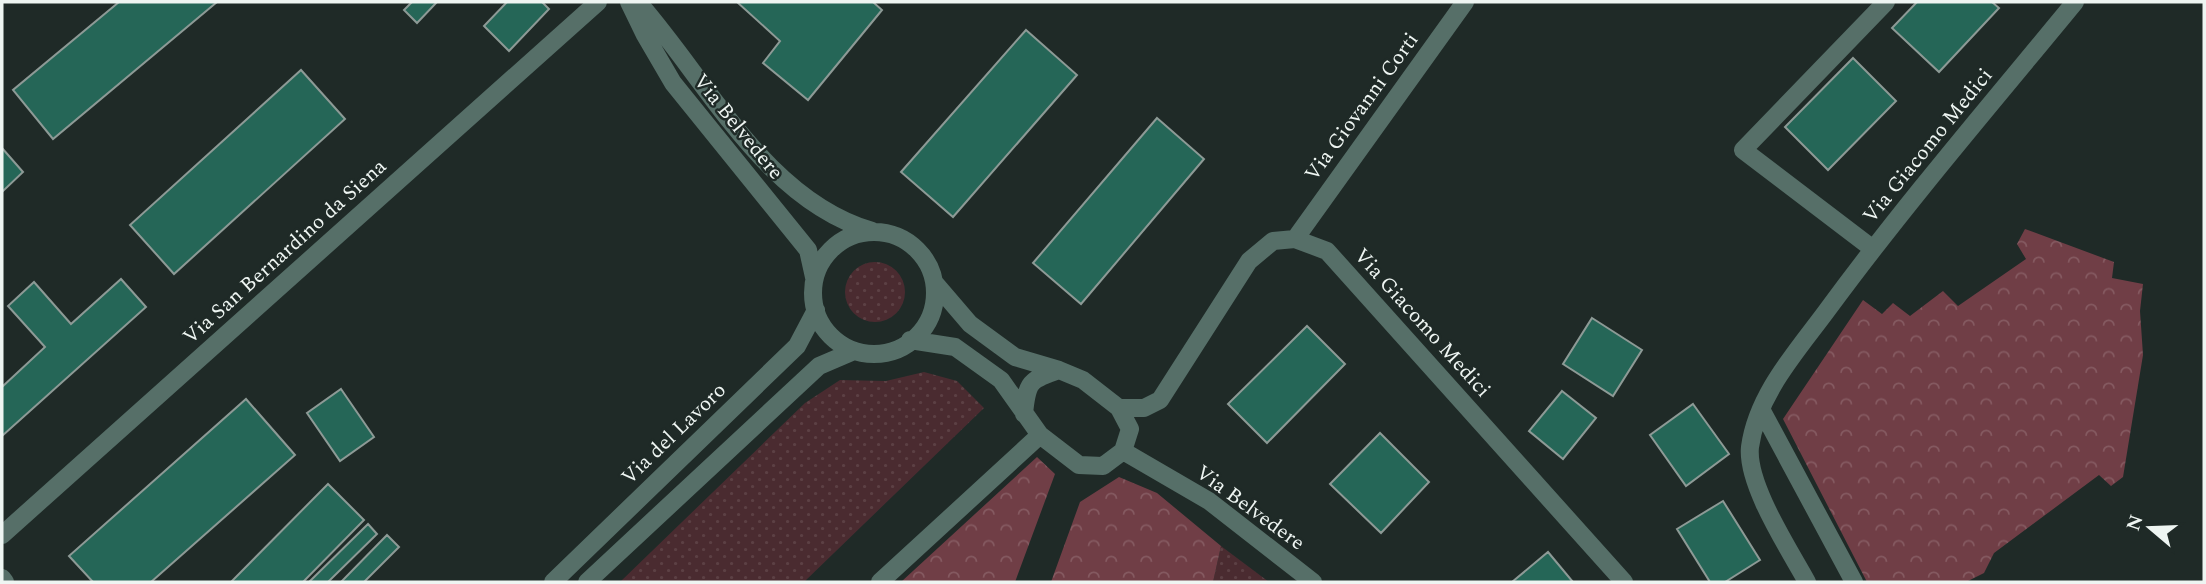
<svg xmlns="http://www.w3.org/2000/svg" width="2206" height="584" font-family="Spectral,serif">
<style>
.grass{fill:url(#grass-dots)}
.forest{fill:url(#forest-crowns)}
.building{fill:#256657;stroke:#8d9a96;stroke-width:2}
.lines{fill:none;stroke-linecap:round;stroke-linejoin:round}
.street{stroke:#566f68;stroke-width:18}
.labels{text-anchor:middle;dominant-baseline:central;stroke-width:5;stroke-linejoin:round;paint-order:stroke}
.street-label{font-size:21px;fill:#eef5f2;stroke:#1f2a27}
</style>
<defs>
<pattern id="grass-dots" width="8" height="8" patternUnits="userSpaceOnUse" patternTransform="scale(1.75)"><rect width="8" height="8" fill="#4a2b30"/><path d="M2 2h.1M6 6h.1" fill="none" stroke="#5c4044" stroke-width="1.8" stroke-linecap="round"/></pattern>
<pattern id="forest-crowns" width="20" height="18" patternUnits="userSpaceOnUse" patternTransform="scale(1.75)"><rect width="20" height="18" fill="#703e46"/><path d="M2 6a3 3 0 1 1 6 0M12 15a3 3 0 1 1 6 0" fill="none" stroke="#855a61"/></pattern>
</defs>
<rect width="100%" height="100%" fill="#1f2a27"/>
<!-- grass -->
<path class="grass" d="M845 292a30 30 0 1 1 60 0a30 30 0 1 1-60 0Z
M924,372l33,9 27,27 -180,174h-184l185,-179 35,-23 46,1z
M1221,546l48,36h-56z"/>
<!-- forest -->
<path class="forest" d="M2025,229l89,33 -2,16 31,6 -3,27 3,44 -20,122 -12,9 -12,-11 -105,78 -10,20 -18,9h-99l-84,-163 80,-119 19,14 11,-11 17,13 33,-25 15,15 68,-47 -9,-15z
M1037,457l18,17 -40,108h-114z
M1119,477l38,16 64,53 -8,36h-162l29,-80z"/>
<!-- building -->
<path class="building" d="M119,2h98l-164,137 -40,-49z
M412,2h25l-20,21 -13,-13z
M507,2h35l7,7 -40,42 -25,-25z
M737,2h136l9,8 -74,90 -45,-37 17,-22z
M1917,2h75l7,6 -60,64 -47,-44z
M1026,30l51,45 -124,142 -52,-45z
M1853,58l43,43 -68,69 -43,-43z
M301,70l44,49 -171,155 -44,-49z
M1157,118l47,41 -123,145 -48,-41z
M2,148l21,24 -21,20z
M121,279l25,28 -144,129v-49l43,-40 -37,-41 26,-24 37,42z
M1592,318l50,32 -29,46 -50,-32z
M1307,326l38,38 -78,79 -39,-39z
M341,389l33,48 -34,24 -33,-48z
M1562,391l34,27 -33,41 -34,-28z
M246,399l49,56 -144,127h-58l-24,-26z
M1693,404l36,50 -43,32 -36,-51z
M1380,433l49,49 -48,51 -51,-49z
M328,484l36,36 -61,62h-72z
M1723,501l37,59 -35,22h-15l-33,-53z
M368,524l9,10 -49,48h-19z
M387,535l12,12 -35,35h-23z
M1548,552l25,30h-61z"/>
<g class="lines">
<!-- street -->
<path class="street" d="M629,2l16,33 28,48 135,167 6,27
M638,2c69,78 127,198 234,229
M813 293a61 61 0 1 1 122 0a61 61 0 1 1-122 0Z
M1295,239l170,-237
M1873,249l-130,-99 143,-148
M910,340l45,7 46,33 39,55 39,30 24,1 20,-15 7,-22 -11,-21 -36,-28 -24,-10 -44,-13 -45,-33 -36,-42
M1119,408h25l16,-8 89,-139 24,-20 22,-2 32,12 297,331
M1761,409l93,173
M1024,414c3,-32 5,-34 35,-44
M1123,451l86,50 104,81
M2,535l596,-533
M2,578l3,4
M553,582l244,-236 19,-36
M587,582l232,-216 35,-15
M880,582l160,-147
M1807,582c-18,-33 -61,-98 -57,-135 7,-53 48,-97 78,-138 78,-106 164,-206 247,-307"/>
</g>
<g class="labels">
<!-- street labels -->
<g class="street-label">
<text transform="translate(1362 107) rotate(-54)">Via Giovanni Corti</text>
<text transform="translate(738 127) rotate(51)">Via Belvedere</text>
<text transform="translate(1928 146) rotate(-51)">Via Giacomo Medici</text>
<text transform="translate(285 252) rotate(-42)">Via San Bernardino da Siena</text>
<text transform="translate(1422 323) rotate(48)">Via Giacomo Medici</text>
<text transform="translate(674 434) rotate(-44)">Via del Lavoro</text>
<text transform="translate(1250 508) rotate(36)">Via Belvedere</text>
</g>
</g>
<!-- border -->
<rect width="2206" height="584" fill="none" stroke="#eef5f2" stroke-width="7"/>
<!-- north arrow -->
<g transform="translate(2150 528) rotate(289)" stroke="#1f2a27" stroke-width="5" paint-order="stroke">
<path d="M0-5L12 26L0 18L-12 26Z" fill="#eef5f2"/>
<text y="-10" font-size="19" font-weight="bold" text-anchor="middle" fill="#eef5f2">N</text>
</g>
</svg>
